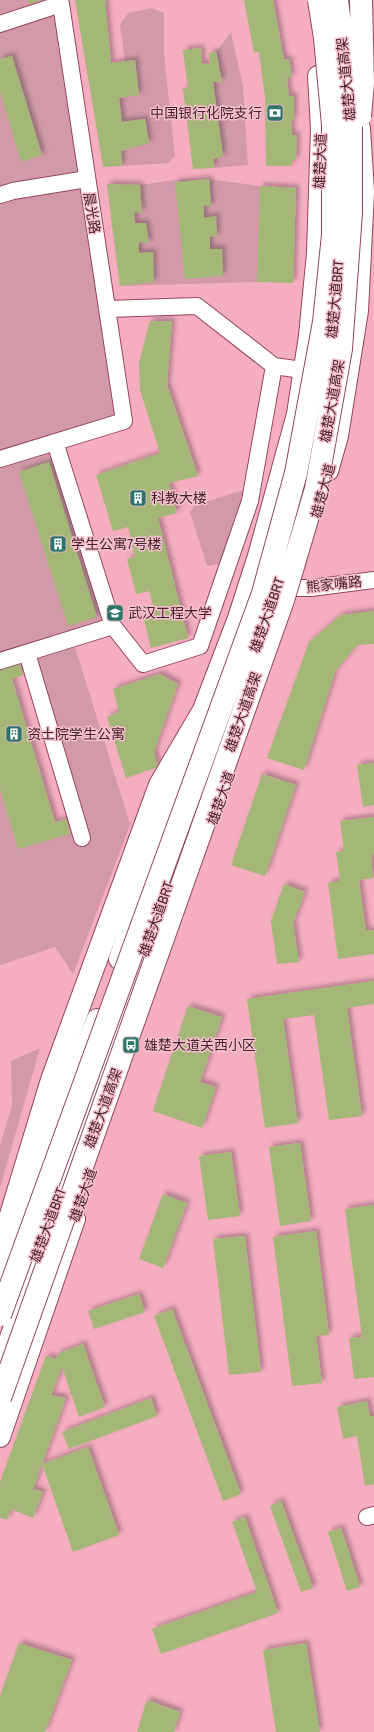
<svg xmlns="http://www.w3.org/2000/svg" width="374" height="1732" font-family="'Archivo Narrow','Noto Sans SC',sans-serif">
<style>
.green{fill:#d29aa9}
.building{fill:#a4b776;filter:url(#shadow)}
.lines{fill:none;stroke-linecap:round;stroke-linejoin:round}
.minor-casing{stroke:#93455e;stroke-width:18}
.major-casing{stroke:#93455e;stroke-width:22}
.highway-casing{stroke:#93455e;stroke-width:24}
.minor{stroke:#fff;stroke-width:16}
.major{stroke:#fff;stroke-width:20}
.highway{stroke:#fff;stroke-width:22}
.highway-bridge-casing{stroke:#93455e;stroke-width:24;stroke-linecap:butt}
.highway-bridge{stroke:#fff;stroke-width:22}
.labels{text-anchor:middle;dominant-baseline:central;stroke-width:3;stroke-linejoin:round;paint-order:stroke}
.street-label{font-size:14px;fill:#45232d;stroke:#f7c0ce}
.poi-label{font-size:14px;fill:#45232d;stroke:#f7c0ce;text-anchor:start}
</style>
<defs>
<filter id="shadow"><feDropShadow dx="3.5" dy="-3.5" stdDeviation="2" flood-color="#0004"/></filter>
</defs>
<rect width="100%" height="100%" fill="#f5adc0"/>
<!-- green -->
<path class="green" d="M0,0h68l46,297 -7,12 17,112 -69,21 58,184 -113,35z
M152,8l12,5v41l11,102 -7,7 -46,3 -1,-15 28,-9 -4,-23 -23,3 -3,-24 20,-3 -4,-35 -10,1 -5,-36 8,-12z
M231,32l12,55 5,78 -34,3 -1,-9 10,-3 -10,-74h9l-6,-30z
M209,179l51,7 -3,96 -137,4 -13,-102 33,1 34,-5z
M247,489l-23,74 -17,3 -17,-54 5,-7z
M75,647l55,177 4,-9 -61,159 -18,-27 -55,18v-176l18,60 52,-15 12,4 9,-1 -55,-178z
M40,1048l-40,140v-43l12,-39 -1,-45z"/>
<!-- building -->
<path class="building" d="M28,0h14l-13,4z
M75,0h30l6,63 24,-3 4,35 -20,3 3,24 23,-3 4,24 -28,8 1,15 -19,1z
M244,0h29l11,60 5,-1 3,19h-5l2,18h5v24l-3,-1 1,16h5l-1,25h-4v6h-26l-1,-69 -6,-45 -5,1z
M201,48l1,16 8,-1 -1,-10 7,-1 6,30h-9l10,74 -10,3 1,9 -21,1 -10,-81 5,1 -5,-39z
M12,56l30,99 -21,7 -21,-71v-32z
M209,179l2,28 -7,-2v13l12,-2 1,21 -7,-1v13h12l1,27 -38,3 -10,-97z
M107,184l33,1 2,28 -8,-1 1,11h11l3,20 -10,-1v11l14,-1 1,30 -34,4z
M260,186l36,2 -3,95 -36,-1z
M150,321h22l-5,64 31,91 -29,7 8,30 -19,5 30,120 -37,10 -8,-32 12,-3 -6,-22 -13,3 -9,-35 8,-2 -7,-30 -15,4 -17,-56 64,-22 -20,-63 -1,-27z
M49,462l48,155 -29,9 -49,-154z
M374,611v33l-17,1 -22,27 -31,98 -37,-12 42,-116 32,-27z
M20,664l3,11 -11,4 43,143 11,-3 4,15 -52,15 -18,-60v-119z
M160,674l18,10 -24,68 4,15 -32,11 -19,-61 12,-5 -6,-23z
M374,763v42l-11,2 -6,-42z
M262,774l34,11 -31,91 -34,-11z
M374,817v37h-3l2,24 -14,2 7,51 8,-1v24l-36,5 -10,-76 12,-2 -4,-29 8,-1 -4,-30z
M284,884l21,8 -12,31 6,39 -22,2 -6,-43z
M374,981v23l-27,4 15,108 -33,4 -15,-105 -31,4 15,104 -33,5 -18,-129z
M188,1006l34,11 -22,65 16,5 -14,41 -49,-17z
M300,1143l11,78 -31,5 -11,-79z
M231,1152l9,64 -32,4 -9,-64z
M163,1194l24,9 -24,65 -24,-9z
M374,1205v172l-20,2 -5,-41 13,-1 -17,-128z
M316,1231l13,104 -13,1 6,47 -30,3 -19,-149z
M245,1236l16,136 -32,3 -16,-136z
M139,1294l6,18 -51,17 -6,-18z
M172,1309l69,185 -18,7 -69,-185z
M83,1344l22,63 -26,10 -17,-50 -11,28 15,3 -33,91 10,3 -10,26 -22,-9 -4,11 -7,-2v-36l46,-126 10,3 3,-6z
M151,1398l6,18 -88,33 -7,-17z
M367,1401l3,15h4v68l-9,2 -8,-50 -14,3 -6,-32z
M88,1447l31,88 -46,17 -31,-88z
M281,1501l32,87 -12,4 -31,-86z
M245,1517l33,96 -117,41 -9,-25 105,-37 -25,-70z
M341,1528l19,59 -13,4 -19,-59z
M19,1643l53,17 -27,72h-45v-36z
M306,1643l14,89h-44l-13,-82z
M147,1700l33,12 -6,20h-37z"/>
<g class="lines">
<defs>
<path id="minor" d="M0,24l61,-20 63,417 -124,38
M0,195l13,-4 74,-12
M107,309l90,-3 77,60 21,3
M289,543l18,-68 8,-42
M295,588h16l63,-8
M113,626l30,38 57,-18 50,-145 24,-135
M27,653l55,185
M0,661l113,-35 -58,-184
M222,737l19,-49
M0,1360l180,-509
M367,1517l7,-2"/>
<path id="major" d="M349,0l5,33
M328,471l10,-35 20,-125 6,-119 -4,-64
M119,959l82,-244 37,-97 20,-62 39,-142 12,-78 8,-83 4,-124 -3,-53
M0,1280l66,-184 31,-77
M0,1437l75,-218"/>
<path id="highway" d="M0,1251l52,-171 108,-295 41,-70"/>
</defs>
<!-- minor casing -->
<use href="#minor" class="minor-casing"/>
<!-- major casing -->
<use href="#major" class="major-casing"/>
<!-- highway casing -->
<use href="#highway" class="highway-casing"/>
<!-- minor -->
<use href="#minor" class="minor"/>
<!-- major -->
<use href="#major" class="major"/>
<!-- highway -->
<use href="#highway" class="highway"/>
<defs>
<path id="highway-bridge" d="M360,116l3,-33 -2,-83
M0,1315l263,-722 33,-120 28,-151 9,-87v-110l-8,-87 -6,-38
M0,1398l283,-798 33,-111 25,-140 10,-136v-100l-14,-113"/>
</defs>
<!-- highway-bridge casing -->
<use href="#highway-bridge" class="highway-bridge-casing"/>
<!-- highway-bridge -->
<use href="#highway-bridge" class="highway-bridge"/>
</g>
<!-- icons -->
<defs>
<symbol id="bank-square" viewBox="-11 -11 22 22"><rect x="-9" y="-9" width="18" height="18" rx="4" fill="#2e7469" stroke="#f7c0ce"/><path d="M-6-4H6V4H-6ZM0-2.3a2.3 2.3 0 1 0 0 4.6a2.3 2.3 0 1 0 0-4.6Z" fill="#fff"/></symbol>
<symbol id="building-square" viewBox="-11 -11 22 22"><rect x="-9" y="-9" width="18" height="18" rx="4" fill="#2e7469" stroke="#f7c0ce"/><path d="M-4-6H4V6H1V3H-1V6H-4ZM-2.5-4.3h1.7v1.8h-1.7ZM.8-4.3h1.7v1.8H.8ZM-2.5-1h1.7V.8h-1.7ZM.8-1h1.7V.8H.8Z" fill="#fff"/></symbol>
<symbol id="university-square" viewBox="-11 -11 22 22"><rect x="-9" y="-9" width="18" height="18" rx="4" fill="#2e7469" stroke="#f7c0ce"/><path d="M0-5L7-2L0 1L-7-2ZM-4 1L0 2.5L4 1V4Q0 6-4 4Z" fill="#fff"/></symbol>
<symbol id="bus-square" viewBox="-11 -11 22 22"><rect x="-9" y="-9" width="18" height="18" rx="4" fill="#2e7469" stroke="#f7c0ce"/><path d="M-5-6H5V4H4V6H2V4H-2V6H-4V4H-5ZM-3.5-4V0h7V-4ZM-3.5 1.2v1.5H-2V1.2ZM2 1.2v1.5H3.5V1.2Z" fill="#fff"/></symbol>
</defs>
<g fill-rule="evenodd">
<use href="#bank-square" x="265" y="103" width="20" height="20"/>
<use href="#building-square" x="128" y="488" width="20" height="20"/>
<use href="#building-square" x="48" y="534" width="20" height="20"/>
<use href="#university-square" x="105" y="603" width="20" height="20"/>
<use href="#building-square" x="4" y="724" width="20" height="20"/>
<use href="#bus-square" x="121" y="1035" width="20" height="20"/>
</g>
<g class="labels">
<!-- street labels -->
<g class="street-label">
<text transform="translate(346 79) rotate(-96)">雄楚大道高架</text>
<text transform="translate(320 161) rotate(-88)">雄楚大道</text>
<text transform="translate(92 213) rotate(81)">晨光路</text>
<text transform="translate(335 299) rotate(-85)">雄楚大道BRT</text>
<text transform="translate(332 401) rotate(-80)">雄楚大道高架</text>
<text transform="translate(323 491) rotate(-75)">雄楚大道</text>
<text transform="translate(334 584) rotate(-6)">熊家嘴路</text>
<text transform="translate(267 615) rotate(-71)">雄楚大道BRT</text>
<text transform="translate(243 712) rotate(-71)">雄楚大道高架</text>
<text transform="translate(221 798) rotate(-71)">雄楚大道</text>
<text transform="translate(156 919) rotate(-71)">雄楚大道BRT</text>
<text transform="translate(103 1108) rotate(-70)">雄楚大道高架</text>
<text transform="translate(83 1195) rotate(-71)">雄楚大道</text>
<text transform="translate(48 1225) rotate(-70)">雄楚大道BRT</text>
</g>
<!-- poi labels -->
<g class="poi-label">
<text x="262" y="113" text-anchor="end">中国银行化院支行</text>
<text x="151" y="498">科教大楼</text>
<text x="71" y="544">学生公寓7号楼</text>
<text x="128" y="613">武汉工程大学</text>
<text x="27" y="734">资土院学生公寓</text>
<text x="144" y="1045">雄楚大道关西小区</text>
</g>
</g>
</svg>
